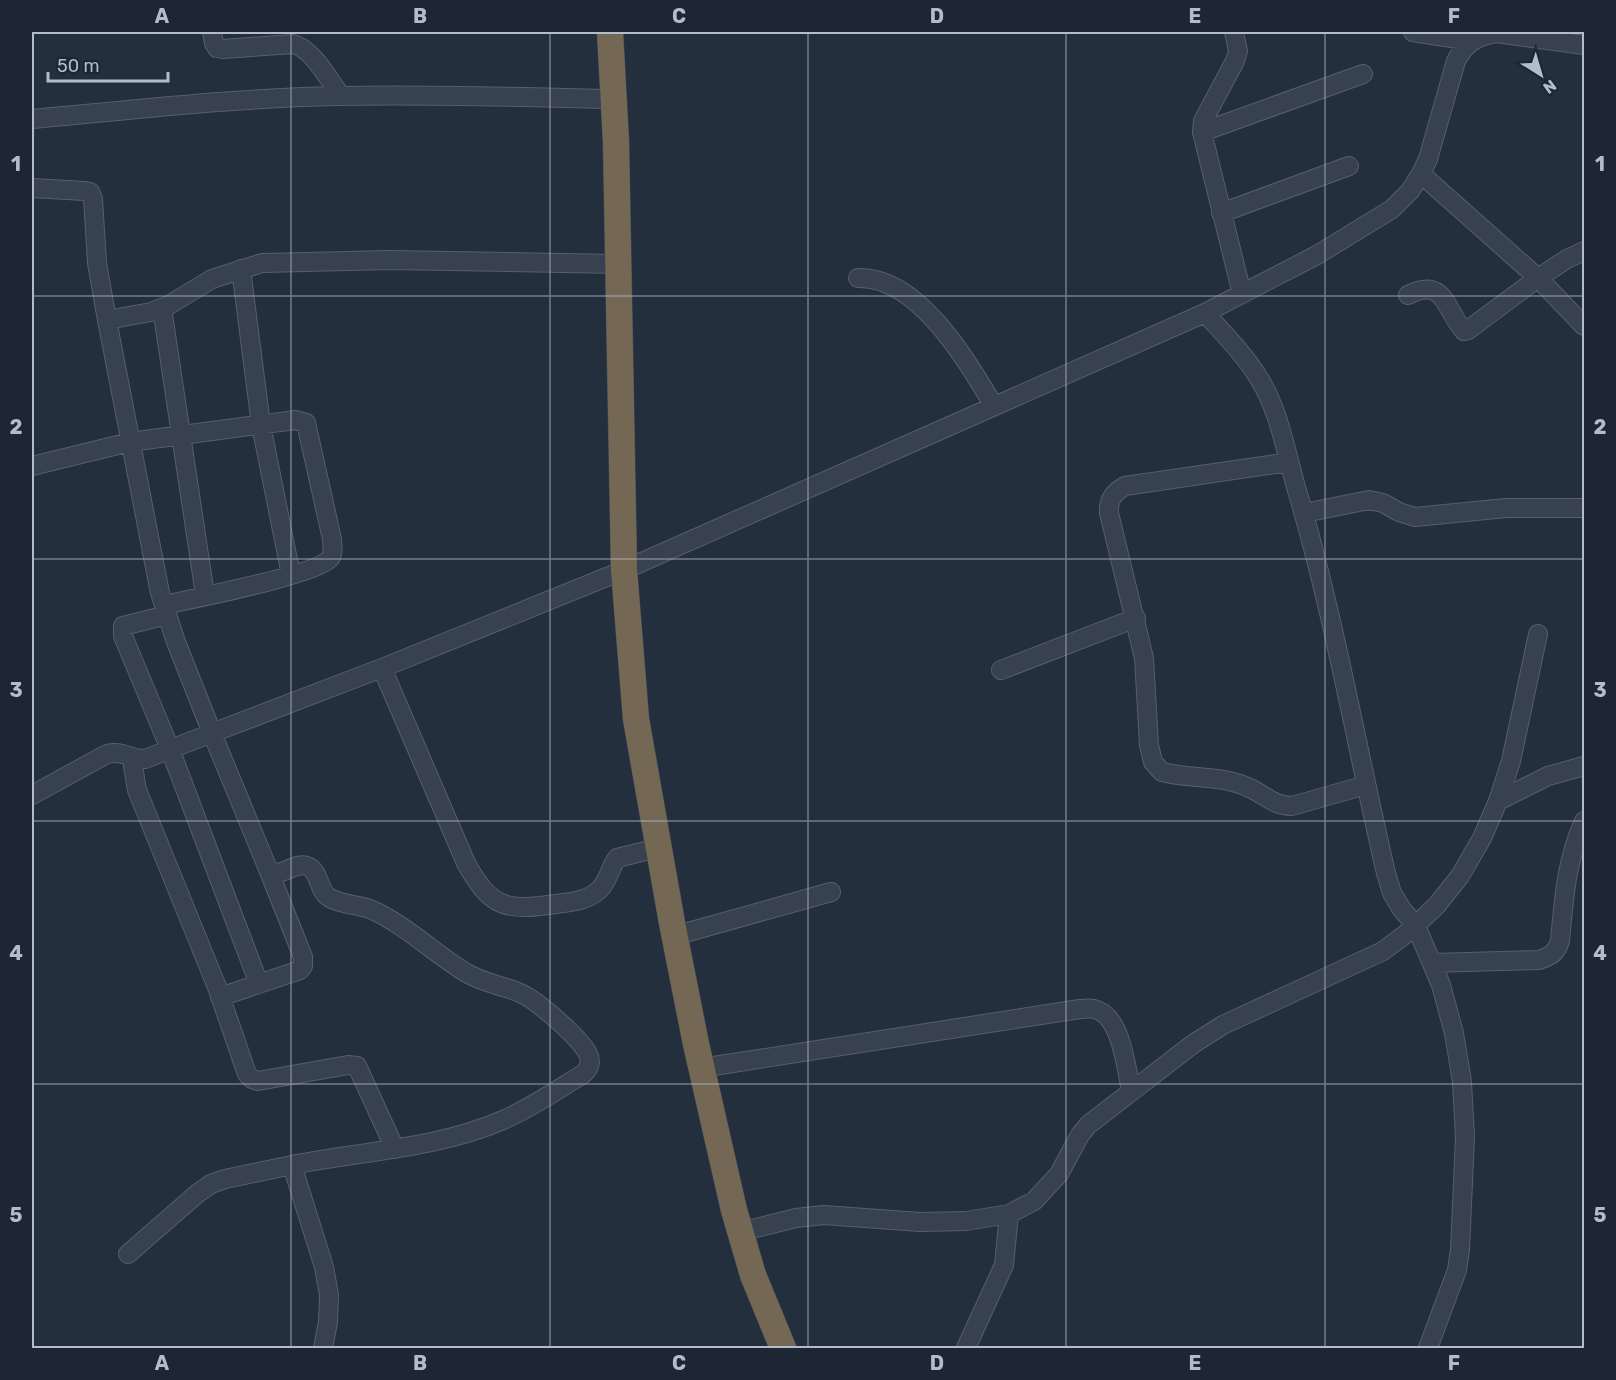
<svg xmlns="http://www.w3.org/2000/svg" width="1616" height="1380" font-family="Rubik,sans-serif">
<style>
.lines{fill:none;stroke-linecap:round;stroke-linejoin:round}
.minor-casing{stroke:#565f6c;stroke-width:20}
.highway-casing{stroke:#434c59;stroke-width:27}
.minor{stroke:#38414e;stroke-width:18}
.highway{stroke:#746855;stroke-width:26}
.grid{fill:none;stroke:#b4bcc9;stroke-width:1.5;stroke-opacity:0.55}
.neatline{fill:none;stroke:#b4bcc9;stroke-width:2}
.grid-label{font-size:20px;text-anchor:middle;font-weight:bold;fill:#b4bcc9}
</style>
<rect width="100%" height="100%" fill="#242f3e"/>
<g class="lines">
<defs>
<path id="minor" d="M212,32l2,11 3,5 6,1 70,-5c19,4 36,36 48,52
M1234,32l4,19 -3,10 -32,60 -1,11 40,162
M1413,32l58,9
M32,119c101,-9 202,-21 304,-23 93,-2 185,1 278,3
M1202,132l161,-58
M1421,174l117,104 29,-19 17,-8
M32,188l53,3 5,1 3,7 4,64 10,57 53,273 16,49 36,91 170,-65 242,-98 581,-257 112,-58 75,-46 18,-18 11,-17 7,-15 28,-98c9,-18 21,-25 40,-28l88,12
M1221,213l128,-47
M241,269l20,156 30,150
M858,278c60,-2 109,83 136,128
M1408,295c37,-19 37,15 56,36l4,-1 70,-52 46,48
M162,308l43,287
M1205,313c19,21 40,42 55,67 19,31 26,72 36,107 38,127 60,258 90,386l6,20 9,15 15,18 25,59 13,48 8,49 3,55 -5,113 -3,20 -29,78
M107,320l44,-8 18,-7 43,-26 50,-16 128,-3 229,4
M1289,462l-164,24c-12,7 -17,14 -16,27l35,145 5,87 4,17 9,10c27,7 57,3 83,14 19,7 25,19 47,20l74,-21
M32,466l98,-24 165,-22 11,3 26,116c0,6 2,12 -1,18 -10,17 -140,42 -167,48
M1304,513l65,-13 14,3 16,9 16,5 91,-9h78
M167,615l-44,11v10l47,113 89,235
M382,668l84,195c25,46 41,48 90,41 16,-2 31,-3 43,-14 9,-8 11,-22 18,-32l41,-10
M1001,670l135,-52
M134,758l-1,8 4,24 80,197 30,87 5,5 6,2 90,-16 9,1 38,83
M32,795l75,-41c18,-4 23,6 38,5l67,-26 56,136c14,11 25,-8 39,-3 13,4 11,26 23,32 12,7 27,6 40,11 33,14 64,44 95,63 17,11 37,13 55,21 17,7 60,45 68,61 4,8 1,15 -5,20 -26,16 -52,34 -80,46 -67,29 -140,31 -211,45
M1498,801l50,-25 36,-10
M674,936l157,-44
M1433,963l106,-3c12,-4 17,-7 21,-19 4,-43 6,-80 24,-120
M220,997l80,-27 3,-4v-9l-35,-88
M701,1068l379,-59c4,0 10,-1 14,0 27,5 33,61 37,83
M740,1232l56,-14 28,-3 96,7 46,-1 43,-7 25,-13 25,-27 21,-39 8,-10 105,-81 30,-19 160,-74 28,-21 26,-25 23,-29 22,-38 16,-37 13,-40 27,-127
M128,1254l70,-61 13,-9 14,-5 67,-14 32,102 5,28 -1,27 -5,26
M966,1348l38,-83 5,-51"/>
<path id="highway" d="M610,32l6,110 8,428 12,149 36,204 24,121 38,166 19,65 30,73"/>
</defs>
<!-- minor casing -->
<use href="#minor" class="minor-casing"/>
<!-- highway casing -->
<use href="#highway" class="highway-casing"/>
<!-- minor -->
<use href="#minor" class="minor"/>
<!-- highway -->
<use href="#highway" class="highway"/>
</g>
<!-- grid -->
<path class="grid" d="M291,32v1316M550,32v1316M808,32v1316M1066,32v1316M1325,32v1316M32,296h1552M32,559h1552M32,821h1552M32,1084h1552"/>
<!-- border -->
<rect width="1616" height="1380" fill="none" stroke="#1d2633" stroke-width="66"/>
<!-- north arrow -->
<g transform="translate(1541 75) rotate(143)" stroke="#1d2633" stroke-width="4.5" paint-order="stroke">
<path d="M0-4.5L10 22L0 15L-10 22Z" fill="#b4bcc9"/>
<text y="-9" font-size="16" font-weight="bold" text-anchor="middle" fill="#b4bcc9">N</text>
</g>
<!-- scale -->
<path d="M48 72v9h120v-9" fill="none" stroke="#b4bcc9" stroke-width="3"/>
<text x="57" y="72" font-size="18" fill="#b4bcc9" stroke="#1d2633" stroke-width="4.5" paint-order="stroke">50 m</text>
<rect x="33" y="33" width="1550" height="1314" class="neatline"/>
<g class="grid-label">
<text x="162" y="23">A</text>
<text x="420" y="23">B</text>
<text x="679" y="23">C</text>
<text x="937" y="23">D</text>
<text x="1195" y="23">E</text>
<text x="1454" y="23">F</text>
<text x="16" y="171">1</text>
<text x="1600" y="171">1</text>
<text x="16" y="434">2</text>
<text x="1600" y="434">2</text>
<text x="16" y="697">3</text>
<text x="1600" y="697">3</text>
<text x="16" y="960">4</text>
<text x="1600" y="960">4</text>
<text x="16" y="1222">5</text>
<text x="1600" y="1222">5</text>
<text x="162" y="1370">A</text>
<text x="420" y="1370">B</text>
<text x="679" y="1370">C</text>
<text x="937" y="1370">D</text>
<text x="1195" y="1370">E</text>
<text x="1454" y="1370">F</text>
</g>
</svg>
